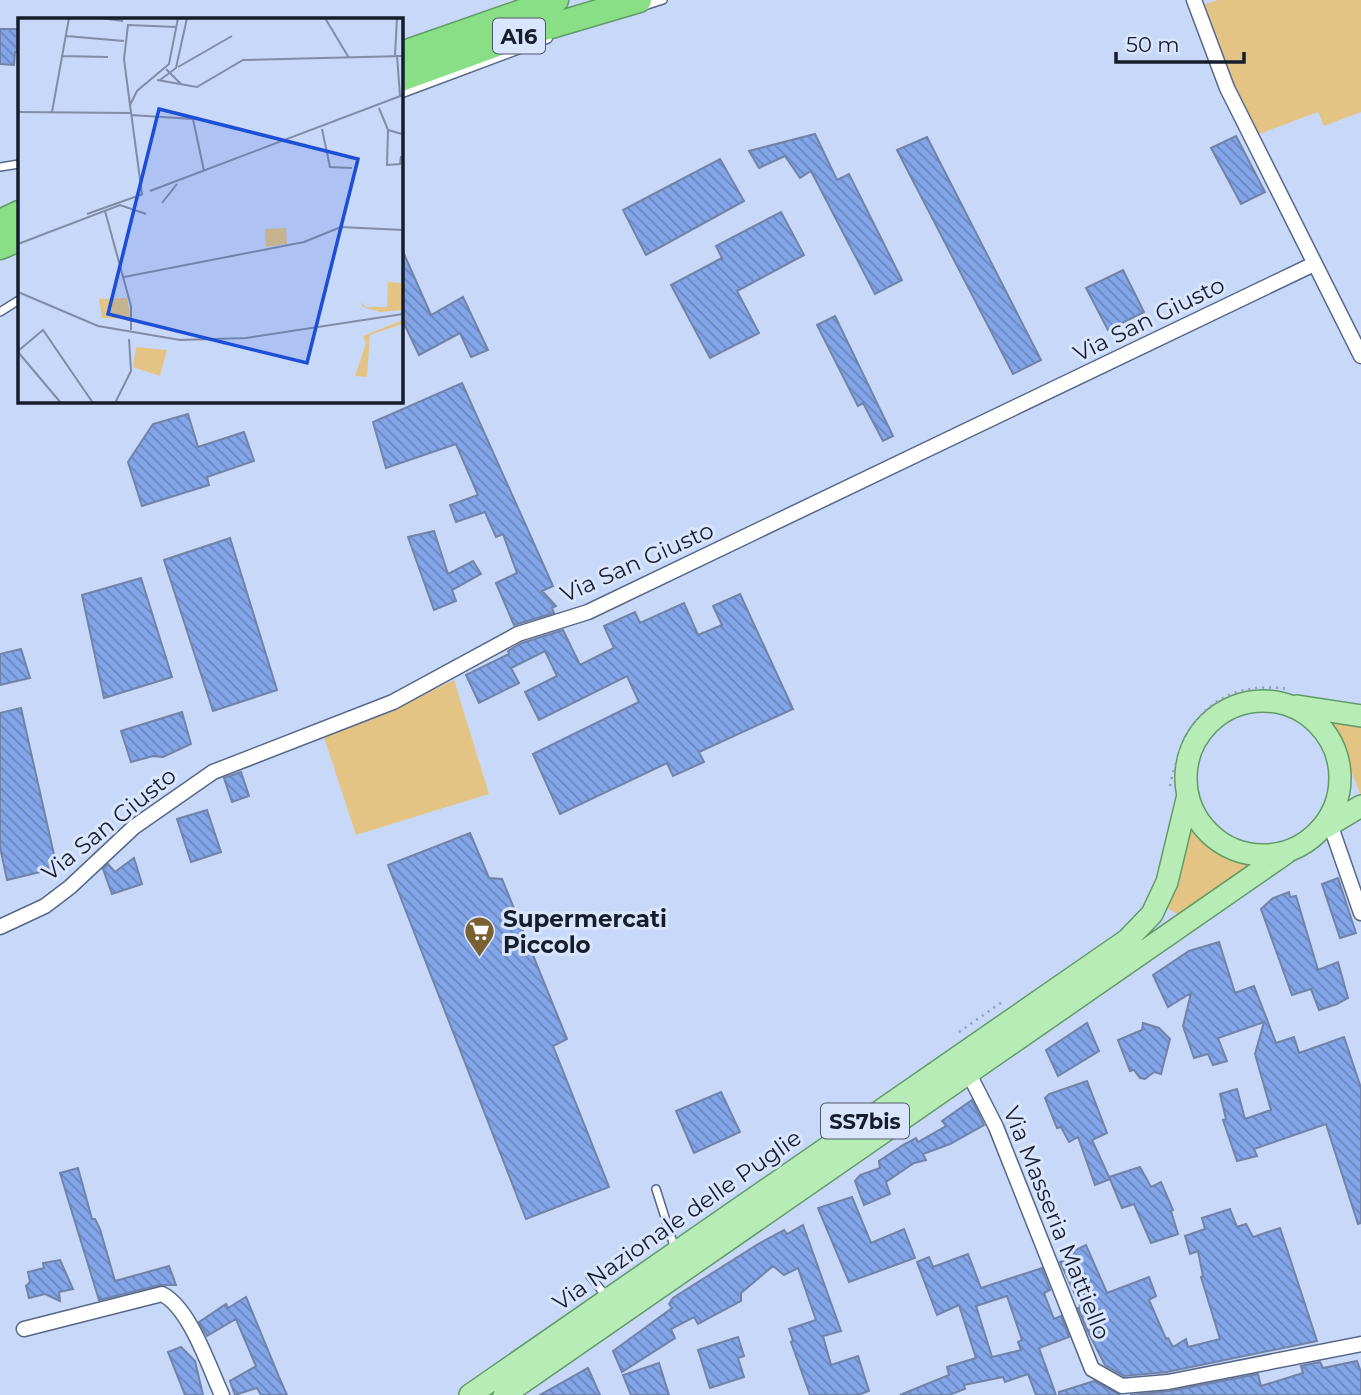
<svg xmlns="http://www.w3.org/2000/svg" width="1361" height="1395" font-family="Montserrat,sans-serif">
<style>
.grass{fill:#e4c485}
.building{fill:url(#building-back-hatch);stroke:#7183a7;stroke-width:2;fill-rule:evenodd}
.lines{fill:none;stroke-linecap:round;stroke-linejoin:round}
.lane-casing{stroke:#56688a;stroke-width:10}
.street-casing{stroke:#56688a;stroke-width:17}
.primary-casing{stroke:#609b66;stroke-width:24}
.highway-casing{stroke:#609b66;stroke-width:27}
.path{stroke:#919eb8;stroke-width:2.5;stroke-dasharray:2 5;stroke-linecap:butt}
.lane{stroke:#fff;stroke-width:7}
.street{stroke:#fff;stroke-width:14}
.primary{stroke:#b8ecb6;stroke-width:21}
.highway{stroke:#88df85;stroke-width:24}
.labels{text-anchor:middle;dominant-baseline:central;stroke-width:6;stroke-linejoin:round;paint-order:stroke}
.shield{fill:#d9e5fd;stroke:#50596a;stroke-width:2}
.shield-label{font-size:21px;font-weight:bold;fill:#161d2b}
.street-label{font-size:23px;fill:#161d2b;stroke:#d9e5fd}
.poi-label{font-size:23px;font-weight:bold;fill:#161d2b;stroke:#d9e5fd;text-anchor:start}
.inset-road{fill:none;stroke:#818da6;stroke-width:2}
.view{fill:#1d4ed8;fill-opacity:0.15;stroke:#1d4ed8;stroke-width:3.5}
.inset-edge{fill:none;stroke:#161d2b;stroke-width:3.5}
</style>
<defs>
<pattern id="building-back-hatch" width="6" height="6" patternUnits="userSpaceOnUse" patternTransform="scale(1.75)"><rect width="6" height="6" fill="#83a5e9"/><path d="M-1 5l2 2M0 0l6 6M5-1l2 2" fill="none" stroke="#6a86bd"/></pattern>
</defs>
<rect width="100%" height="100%" fill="#c8d8f8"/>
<!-- grass -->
<path class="grass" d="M1218,0h143v112l-37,14 -6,-14 -59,22 -23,-41 -34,-88z
M454,680l35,114 -133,41 -33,-101 76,-28z
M1326,721l35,3v72l-20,-51z
M1189,817c16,27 38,40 69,46l-75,55 -17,-11z"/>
<!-- building -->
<path class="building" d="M0,29h19v23h-4l-1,13 -14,-1z
M815,134l22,46 12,-6 53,106 -27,14 -64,-123 -11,7 -15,-22 -26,12 -10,-17z
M1236,136l29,56 -24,12 -30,-56z
M927,137l114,223 -28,14 -116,-224z
M720,159l24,42 -98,54 -23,-45z
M781,212l23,43 -67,36 22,42 -49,25 -39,-73 51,-27 -6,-12z
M401,247l30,68 32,-18 25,53 -17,7 -11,-24 -41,22 -18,-38z
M1123,270l21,42 -36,18 -22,-42z
M835,316l58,120 -10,5 -20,-38 -5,3 -41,-81z
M462,383l91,203 -11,5 14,15 -4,2 2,5 -40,12 -18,-42 21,-10 -14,-39 -7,3 -11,-25 -29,10 -6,-17 28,-10 -22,-51 -70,24 -13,-46z
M188,414l10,33 46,-15 10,29 -47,16 2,8 -67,21 -14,-44 25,-38z
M434,531l14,43 25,-13 8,13 -29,16 4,11 -22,9 -26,-73z
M230,538l47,152 -64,21 -49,-151z
M141,578l31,99 -68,21 -22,-103z
M740,594l53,115 -94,43 5,10 -31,14 -6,-13 -107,51 -27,-60 106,-52 -12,-26 -88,44 -14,-28 32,-16 -12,-25 -34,17 8,15 -40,20 -13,-28 43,-21 -1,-3 14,-8 41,-13 17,35 34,-17 -10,-22 31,-14 5,11 44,-20 14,32 24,-10 -9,-19z
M21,649l9,29 -30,7v-31z
M21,708l36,160 -50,12 -7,-33v-134z
M182,712l9,32 -28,13 -10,-1 -22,6 -10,-31z
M241,772l8,24 -17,6 -8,-24z
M207,810l14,42 -30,10 -14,-43z
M470,833l19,45 13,1 65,160 -14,7 56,141 -83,32 -138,-354z
M134,858l8,26 -30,10 -9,-25 5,-5 7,8z
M1338,878l18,55 -16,5 -18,-54z
M1289,892l1,5 6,-1 22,74 20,-8 10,36 -11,6 -18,6 -8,-21 -19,6 -31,-86 12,-11z
M1219,942l16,51 19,-7 22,57 18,-6 5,16 45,-16 17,51v135l-3,1 -32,-100 -72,25 3,7 -20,5 -14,-41 3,-1 -6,-25 17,-5 8,30 26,-9 -16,-56 9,-32 -46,16 9,23 -14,4 -5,-11 -14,4 -11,-32 8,-33 -23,14 -15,-32 36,-24z
M1087,1023l12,28 -41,25 -12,-26z
M1143,1023l16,5 11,11 -9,35 -7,-2 -9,7 -5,-1 -6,-8 -4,1 -12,-31 24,-10z
M1087,1081l20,52 -15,7 17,37 31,-10 11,20 10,-5 12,28 -2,1 7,23 -27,9 -17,-39 -12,4 -12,-29 -15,6 -17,-48 -9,5 -8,-15 -4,1 -12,-30 4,-4z
M721,1092l19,40 -46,21 -18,-42z
M972,1100l12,25 -34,19 -27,10 3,6 -12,3 -28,19 4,12 -26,11 -9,-24 5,-6 20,-7 -1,-7 24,-16 13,-7 2,4 28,-16 -4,-5z
M78,1168l14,51h3l5,10 15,52 54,-15 7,19h-16l-61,15 -39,-127z
M852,1197l19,46 33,-14 11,29 -66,24 -31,-74z
M1230,1209l7,18 9,-3 7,13 27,-9 37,113 -150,31 -43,4 -19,-11 -18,-35 -9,-22 3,-1 -21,-45 11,-3 -2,-6 17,-8 21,48 42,-16 7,19 -7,4 17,39 2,-1 5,9 13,-8 2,8 32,-8 -19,-62 2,-1 -5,-25 -8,3 -5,-18 20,-7 -3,-11z
M803,1225l38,106 -18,5 8,29 27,-9 11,35 -11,4h-48l-19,-53 2,-1 -4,-12 27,-9 -18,-52 -14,7 -11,-9 -32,27v8l-43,23 -4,-7 -23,12 4,9 -53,34 -9,-21 59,-43 -3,-4 4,-6 85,-54 26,-14 3,4z
M968,1254l13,34 61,-20 8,22 -6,3 10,26 7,-3 8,21 -30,11 17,47h-20l-8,-21 -23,8 -2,-5 -39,8 1,4 -16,6h-49l49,-20 -2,-8 29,-9 -17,-53 -22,10 -20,-53 12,-5 4,10zM1007,1296l15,44 -4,2 3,8 -29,7 -16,-51z
M60,1260l13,29 -14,3 1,9 -15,-7 -16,4 -3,-12 4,-4 -2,-10 16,-4 -1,-5z
M246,1297l33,80 8,18h-26l-4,-7 -22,7 -5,-14 26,-15 -20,-47 -29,17 -8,-14 27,-18 2,4z
M738,1337l6,19 -6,2 6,19 -34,11 -12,-38z
M181,1347l14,14 8,34h-18l-17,-43z
M1357,1361l4,11v23h-231l40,-4 88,-17 3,12 42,-13 -2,-7 19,-4 3,6z
M659,1363l10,32h-38l-8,-20z
M588,1368l12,27h-60z
M1094,1381l26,14h-61v-3z"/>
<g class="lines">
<defs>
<path id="lane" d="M641,7l22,-7
M401,94l147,-55
M0,167l19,-3
M0,312l19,-12
M656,1189l19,60
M590,1276l16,20"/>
<path id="street" d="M1194,0l33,88 134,268
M1330,824l31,89
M0,927l45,-21 25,-19 64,-60 79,-55 180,-70 125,-68 70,-22 726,-348
M968,1072l28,55 96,242 30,17 46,-4 193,-38
M24,1329l138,-35c28,14 47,73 60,101"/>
<path id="primary" d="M1186 778a77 77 0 1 1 154 0a77 77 0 1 1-154 0Z
M1297,706l64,10
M1326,827l35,-21
M470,1395l657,-455 25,-26 15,-32 21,-87
M504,1395l782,-542"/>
<path id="highway" d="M401,54l155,-54
M401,79l123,-45 115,-34
M0,222l19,-9
M0,247l19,-8"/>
</defs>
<!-- lane casing -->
<use href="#lane" class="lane-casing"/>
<!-- street casing -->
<use href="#street" class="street-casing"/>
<!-- primary casing -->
<use href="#primary" class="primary-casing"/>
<!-- highway casing -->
<use href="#highway" class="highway-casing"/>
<!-- path -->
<path class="path" d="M1170,786c13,-66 47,-107 119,-97
M959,1032l46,-32"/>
<!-- lane -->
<use href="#lane" class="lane"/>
<!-- street -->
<use href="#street" class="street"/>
<!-- primary -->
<use href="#primary" class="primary"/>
<!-- highway -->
<use href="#highway" class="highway"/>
</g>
<!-- icons -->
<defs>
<symbol id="supermarket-pin" viewBox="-11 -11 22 30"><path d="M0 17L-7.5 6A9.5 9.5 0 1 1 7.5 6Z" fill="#796132" stroke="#d9e5fd"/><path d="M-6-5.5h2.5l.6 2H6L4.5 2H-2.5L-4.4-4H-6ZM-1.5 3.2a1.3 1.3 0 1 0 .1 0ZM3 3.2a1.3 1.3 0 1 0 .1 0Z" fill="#fff"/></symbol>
</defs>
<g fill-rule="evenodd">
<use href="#supermarket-pin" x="462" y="914" width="35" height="47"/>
</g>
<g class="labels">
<!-- shield labels -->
<g class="shield">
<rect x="493" y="18.5" width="52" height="35" rx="5"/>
<rect x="821" y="1103.5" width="88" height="35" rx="5"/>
</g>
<g class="shield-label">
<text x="519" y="36">A16</text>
<text x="865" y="1121">SS7bis</text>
</g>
<!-- street labels -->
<g class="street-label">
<text transform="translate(1149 319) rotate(-26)">Via San Giusto</text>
<text transform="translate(637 562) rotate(-24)">Via San Giusto</text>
<text transform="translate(109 824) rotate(-39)">Via San Giusto</text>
<text transform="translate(677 1220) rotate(-35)">Via Nazionale delle Puglie</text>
<text transform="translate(1057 1223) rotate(68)">Via Masseria Mattiello</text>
</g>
<!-- poi labels -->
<g class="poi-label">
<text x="503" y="919">Supermercati<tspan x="503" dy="26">Piccolo</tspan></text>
</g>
</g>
<!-- overview -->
<g transform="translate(18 18)">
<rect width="385" height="385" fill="#c8d8f8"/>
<path d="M268,210l1,16 -21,3 -1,-18zM370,264l13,1 2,27 -23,2 -17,-5 -2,-5 5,5h21zM109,280l4,21 -29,-1 -3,-19zM385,302v22l-1,-18 -32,11 -3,42 -12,-1 11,-33 -3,-7zM118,329l31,3 -7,26 -27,-9z" fill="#e4c485"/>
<path class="inset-road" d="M83,0l22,3M307,0l24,40M48,18l58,5M377,37l2,-37M379,37l3,41M44,38l46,1M160,49l54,-31M148,51l15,15M139,62l40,7 46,-27 160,-4M142,62l16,-12 11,-50M112,87l-6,-46 4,-34 49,2M361,90l9,22 14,4M0,94l113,1M34,94l17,-94M113,97l62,4 11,52M304,111l8,38 22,1M370,112l-1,35 13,-1 1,-8M132,173l253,-96M124,176l-12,-89 7,-14 32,-27 9,-46M144,185l15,-19M87,193l26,95v24M69,196l56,-20M0,226l102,-39 26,9M106,259l180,-35 37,-15 62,3M0,274l80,34 82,14 66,-2 157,-24M0,333l25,-21 50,73M0,334l43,51M97,385l16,-32 -2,-32"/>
<path class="view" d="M141,91l199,50 -51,204 -199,-49z"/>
<rect width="385" height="385" class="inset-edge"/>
</g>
<!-- scale -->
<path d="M1116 52v10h128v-10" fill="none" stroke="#161d2b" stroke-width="3.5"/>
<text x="1126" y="52" font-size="21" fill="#161d2b" stroke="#d9e5fd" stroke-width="5" paint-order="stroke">50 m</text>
</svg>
